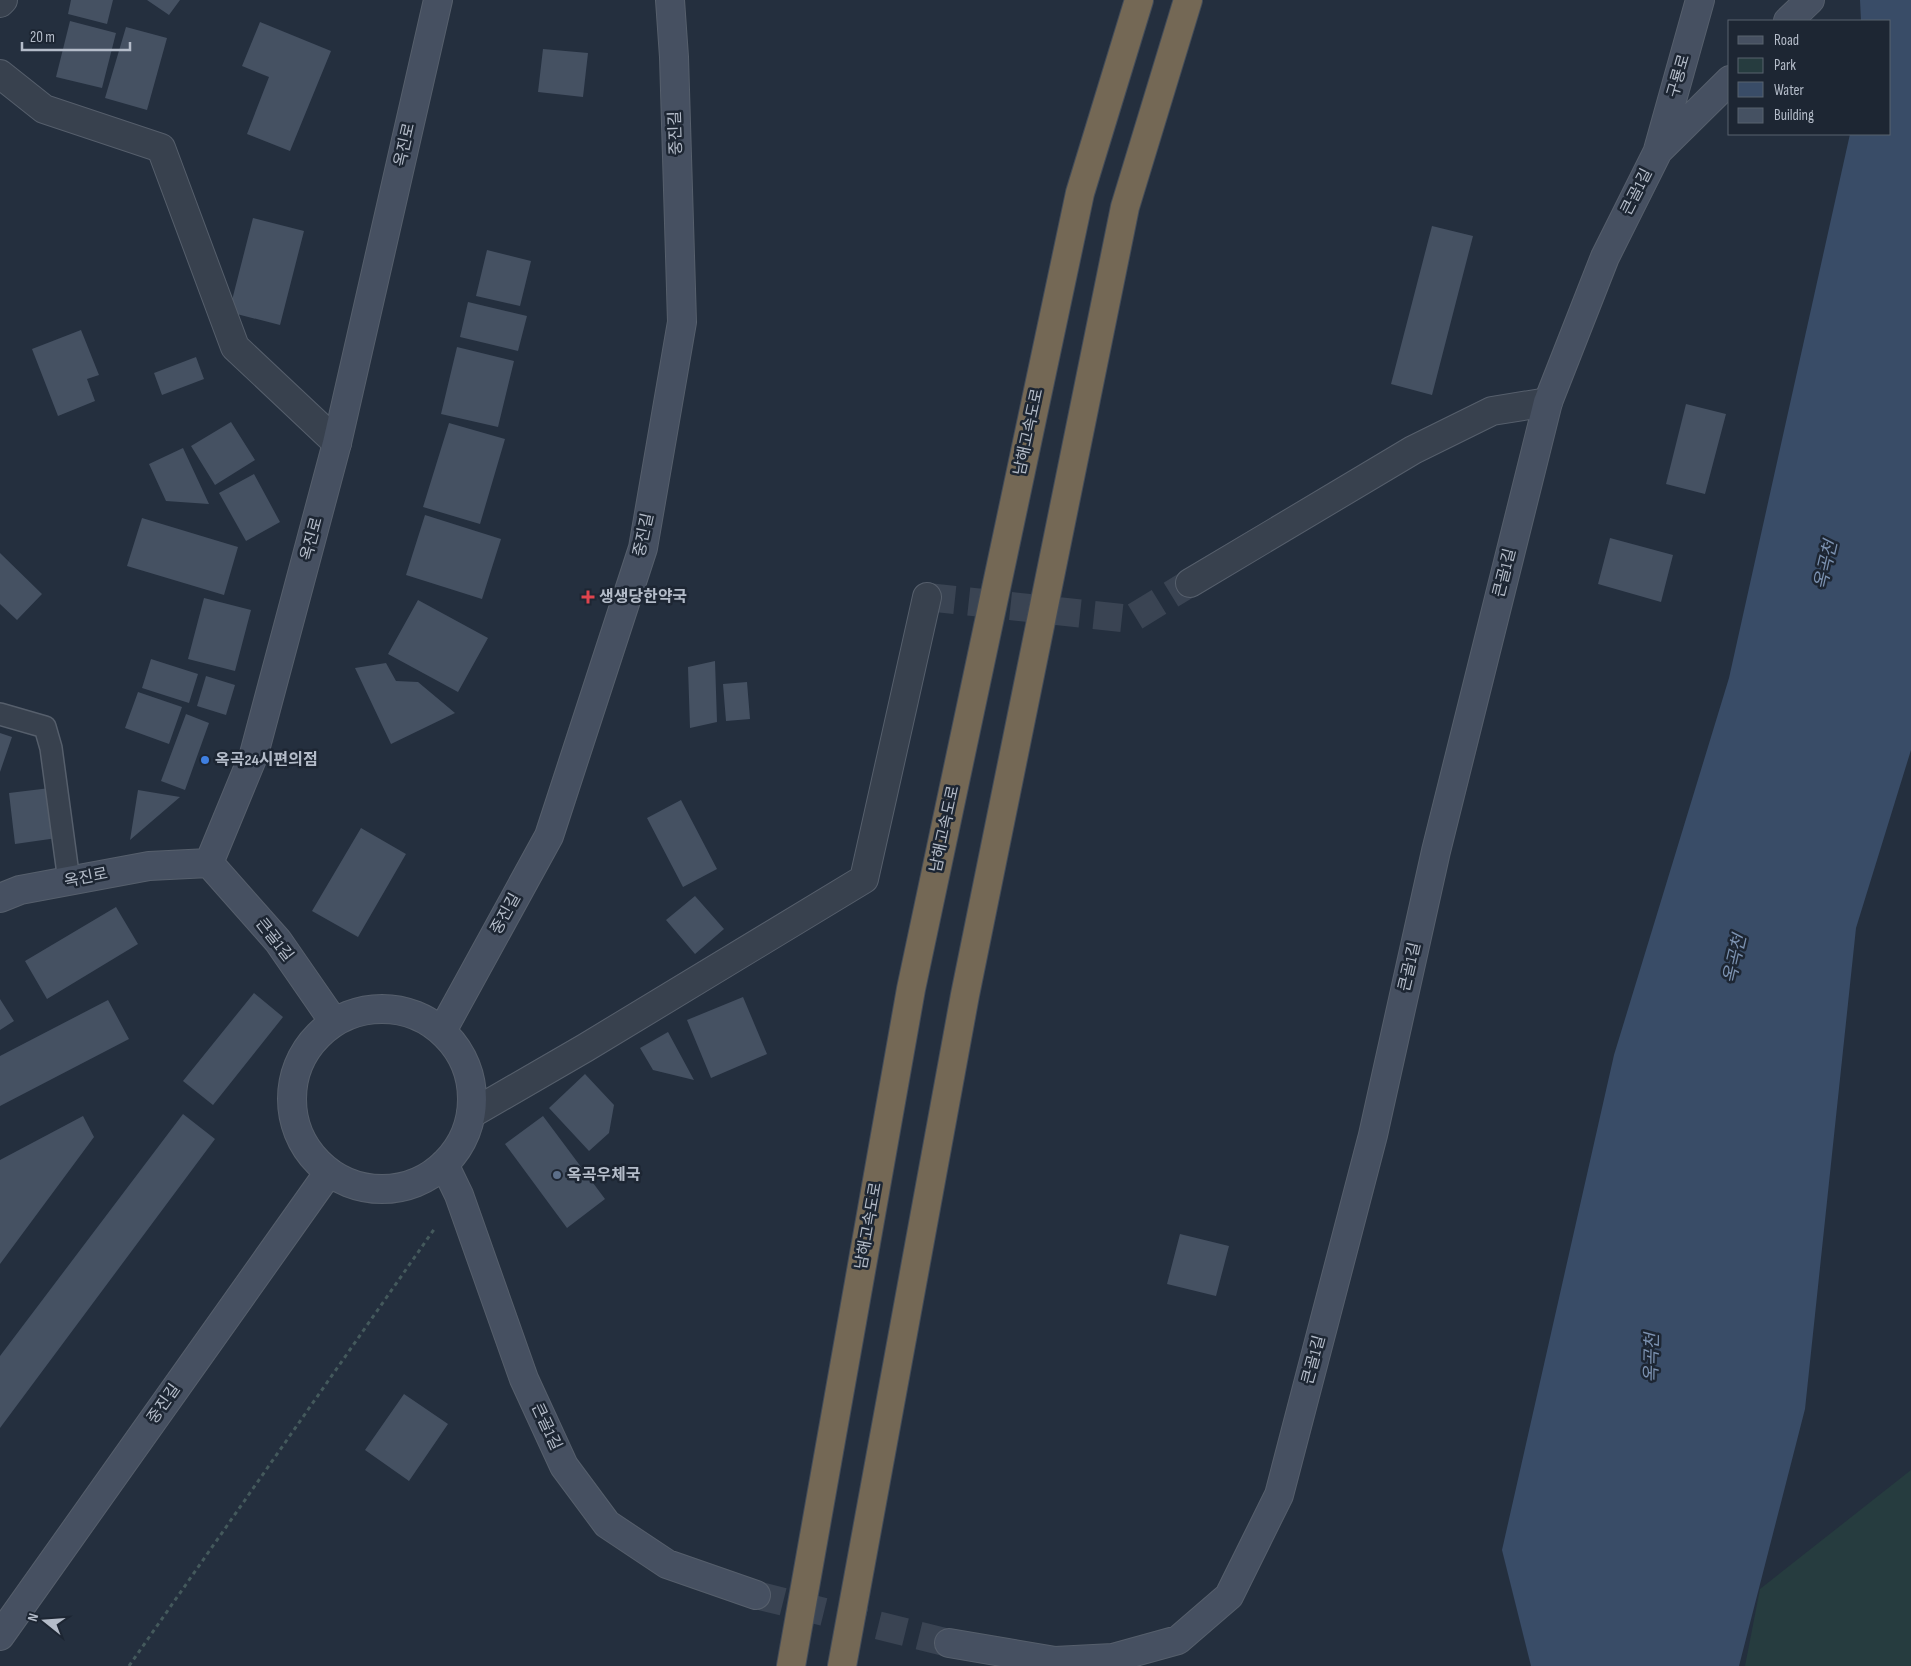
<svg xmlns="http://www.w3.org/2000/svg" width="1911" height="1666" font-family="'Sofia Sans Condensed','Noto Sans KR',sans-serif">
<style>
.green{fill:#263c3f}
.water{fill:#394c67}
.building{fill:#455162}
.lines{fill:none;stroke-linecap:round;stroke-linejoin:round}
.street-tunnel{stroke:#3a4453;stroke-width:28;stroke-dasharray:28 14;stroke-linecap:butt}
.secondary-tunnel{stroke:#3a4453;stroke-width:28;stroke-dasharray:28 14;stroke-linecap:butt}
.lane-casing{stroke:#565f6c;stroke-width:24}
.street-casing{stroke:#565f6c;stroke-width:30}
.secondary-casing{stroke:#565f6c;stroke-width:30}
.highway-casing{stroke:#434c59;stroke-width:30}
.path{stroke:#44595c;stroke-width:3;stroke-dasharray:4 4;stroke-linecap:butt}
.lane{stroke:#38414e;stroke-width:21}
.street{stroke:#38414e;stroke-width:28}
.secondary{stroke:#465061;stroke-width:28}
.highway{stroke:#746855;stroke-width:28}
.health-dot{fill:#e0444e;stroke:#1d2633;stroke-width:2}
.shop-dot{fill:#3f7fe0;stroke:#1d2633;stroke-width:2}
.service-dot{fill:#5c6f8a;stroke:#1d2633;stroke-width:2}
.labels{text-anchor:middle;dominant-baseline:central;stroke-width:5;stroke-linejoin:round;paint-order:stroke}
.street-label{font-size:16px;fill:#b4bcc9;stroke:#1d2633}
.poi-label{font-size:16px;font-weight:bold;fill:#b4bcc9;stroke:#1d2633;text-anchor:start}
.water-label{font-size:18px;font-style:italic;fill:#7c92b1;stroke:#1d2633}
</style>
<rect width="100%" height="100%" fill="#242f3e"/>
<!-- green -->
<path class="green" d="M1911,1470v196h-166l15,-77z"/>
<!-- water -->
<path class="water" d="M1860,0h51v750l-55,178 -51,481 -66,257h-208l-29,-116 112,-495 115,-377 121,-544h40v-113h-29z"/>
<!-- building -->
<path class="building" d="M71,0h42l-6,24 -39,-10z
M147,0h33l-11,15z
M70,21l46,12 -14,55 -46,-11z
M260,22l71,29 -41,100 -43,-17 22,-57 -27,-11z
M126,27l41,11 -20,72 -42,-12z
M543,49l45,4 -5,44 -45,-5z
M253,218l51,13 -24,94 -51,-13z
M1432,226l41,10 -41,159 -41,-11z
M487,250l44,11 -11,45 -44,-10z
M468,302l59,14 -9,35 -58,-14z
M81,330l18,45 -12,4 8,22 -37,15 -26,-67z
M457,347l57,14 -16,66 -57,-13z
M196,357l8,22 -42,16 -8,-22z
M1686,404l40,10 -21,80 -39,-10z
M231,422l24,38 -40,25 -24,-39z
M449,423l56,16 -25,85 -57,-17z
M183,448l26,56 -43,-3 -17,-37z
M254,474l26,48 -34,19 -27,-48z
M425,515l76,24 -19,60 -76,-24z
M142,518l96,29 -14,48 -97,-29z
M1610,538l63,17 -12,47 -63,-18z
M0,553l42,41 -25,26 -17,-16z
M204,598l47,12 -16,61 -47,-12z
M418,600l70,38 -30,54 -70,-38z
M151,659l47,15 -9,29 -47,-15z
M715,661l2,61 -27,6 -2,-61z
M386,663l10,18 22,1 37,31 -64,31 -36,-76z
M206,676l29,9 -9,30 -29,-9z
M747,682l3,37 -24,2 -3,-37z
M138,692l44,15 -13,37 -44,-16z
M186,714l23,9 -24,67 -24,-9z
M0,733l12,4 -12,35z
M50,788l7,50 -42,6 -6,-51z
M138,790l42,7 -50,43z
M681,800l36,69 -34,18 -36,-69z
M361,828l45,26 -48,83 -46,-26z
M695,896l29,33 -29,25 -29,-34z
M116,907l22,37 -91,55 -22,-38z
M254,993l29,24 -70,88 -30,-24z
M743,997l24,57 -56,24 -24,-58z
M0,999l14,22 -14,9z
M108,1000l21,39 -129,67v-50z
M668,1032l26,48 -41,-10 -13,-22z
M585,1074l29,31 -5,28 -20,18 -40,-43z
M183,1114l32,25 -215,289v-72z
M83,1116l11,21 -94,127v-104z
M543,1116l62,83 -38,29 -62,-84z
M1180,1234l49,12 -13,50 -49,-12z
M404,1394l44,30 -39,57 -44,-31z"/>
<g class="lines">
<!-- street-tunnel -->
<path class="street-tunnel" d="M927,597l204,22 59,-36"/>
<!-- secondary-tunnel -->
<path class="secondary-tunnel" d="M756,1595l193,48"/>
<defs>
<path id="lane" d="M0,714l45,13 6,21 18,133"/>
<path id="street" d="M0,3l3,-3
M0,74l44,35 117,39 74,199 102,96
M1190,583l223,-133 79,-39 56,-9
M471,1114l114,-66 279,-169 63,-282"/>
<path id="secondary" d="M1788,21l22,-21
M1658,150l42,-150
M209,863l69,78 56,81
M0,898l20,-8 129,-24 60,-3 45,-109 83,-311 101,-443
M292 1099a90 90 0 1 1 180 0a90 90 0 1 1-180 0Z
M442,1031l107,-195 94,-288 39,-226 -8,-265 -4,-57
M444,1164l15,31 65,184 40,87 43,58 60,40 89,31
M0,1636l329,-464
M949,1643l106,18 58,-3 65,-18 51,-44 50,-101 94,-360 63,-284 112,-449 57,-145 53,-106 72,-71"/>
<path id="highway" d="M791,1666l120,-677 169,-796 59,-193
M842,1666l123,-671 160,-788 63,-207"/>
</defs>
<!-- lane casing -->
<use href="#lane" class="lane-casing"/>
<!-- street casing -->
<use href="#street" class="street-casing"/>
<!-- secondary casing -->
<use href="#secondary" class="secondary-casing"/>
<!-- highway casing -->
<use href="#highway" class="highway-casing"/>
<!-- path -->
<path class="path" d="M129,1666l306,-438"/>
<!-- lane -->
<use href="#lane" class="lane"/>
<!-- street -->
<use href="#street" class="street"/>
<!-- secondary -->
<use href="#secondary" class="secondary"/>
<!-- highway -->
<use href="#highway" class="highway"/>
</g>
<!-- markers -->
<path class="health-dot" d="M585.5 589.5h5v5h5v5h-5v5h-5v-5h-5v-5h5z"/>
<circle class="shop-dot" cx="205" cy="760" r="5"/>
<circle class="service-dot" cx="557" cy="1175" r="5"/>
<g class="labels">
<!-- street labels -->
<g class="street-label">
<text transform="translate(1679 76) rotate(-74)">구룡로</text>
<text transform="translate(676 133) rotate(-92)">중진길</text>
<text transform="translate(405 145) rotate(-77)">옥진로</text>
<text transform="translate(1637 192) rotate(-63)">큰골1길</text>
<text transform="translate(1029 432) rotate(-78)">남해고속도로</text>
<text transform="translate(644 535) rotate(-78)">중진길</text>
<text transform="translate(312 539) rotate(-75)">옥진로</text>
<text transform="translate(1505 573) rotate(-76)">큰골1길</text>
<text transform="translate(945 829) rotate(-78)">남해고속도로</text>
<text transform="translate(86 878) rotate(-11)">옥진로</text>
<text transform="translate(506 914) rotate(-61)">중진길</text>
<text transform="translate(274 940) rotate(52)">큰골1길</text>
<text transform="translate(1410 967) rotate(-77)">큰골1길</text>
<text transform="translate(869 1226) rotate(-80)">남해고속도로</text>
<text transform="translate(1314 1360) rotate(-75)">큰골1길</text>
<text transform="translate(164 1404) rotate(-55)">중진길</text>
<text transform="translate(546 1427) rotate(65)">큰골1길</text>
</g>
<!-- poi labels -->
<g class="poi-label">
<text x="599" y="597">생생당한약국</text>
<text x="215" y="760">옥곡24시편의점</text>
<text x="567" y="1175">옥곡우체국</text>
</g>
<!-- water labels -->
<g class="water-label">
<text transform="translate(1826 565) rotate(-77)">옥곡천</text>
<text transform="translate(1735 959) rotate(-77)">옥곡천</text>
<text transform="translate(1652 1358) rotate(-89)">옥곡천</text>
</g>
</g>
<!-- legend -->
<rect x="1728" y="20" width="162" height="115" fill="#1d2633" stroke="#59626f"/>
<rect x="1738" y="36" width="25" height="8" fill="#465061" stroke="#59626f"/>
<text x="1774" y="45" font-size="15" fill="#b4bcc9">Road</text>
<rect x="1738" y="58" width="25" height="15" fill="#263c3f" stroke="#59626f"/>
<text x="1774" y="70" font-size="15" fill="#b4bcc9">Park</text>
<rect x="1738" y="82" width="25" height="15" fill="#394c67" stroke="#59626f"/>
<text x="1774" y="95" font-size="15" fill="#b4bcc9">Water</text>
<rect x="1738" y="108" width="25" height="15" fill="#455162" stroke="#59626f"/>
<text x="1774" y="120" font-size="15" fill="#b4bcc9">Building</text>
<!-- north arrow -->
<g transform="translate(45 1621) rotate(287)" stroke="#1d2633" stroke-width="4" paint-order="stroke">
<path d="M0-4L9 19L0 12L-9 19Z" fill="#b4bcc9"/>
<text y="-8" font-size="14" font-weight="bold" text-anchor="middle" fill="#b4bcc9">N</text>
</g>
<!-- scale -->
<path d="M22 42v8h108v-8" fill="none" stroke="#b4bcc9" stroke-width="2.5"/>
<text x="30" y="42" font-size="15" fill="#b4bcc9" stroke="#1d2633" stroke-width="4" paint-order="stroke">20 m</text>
</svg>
